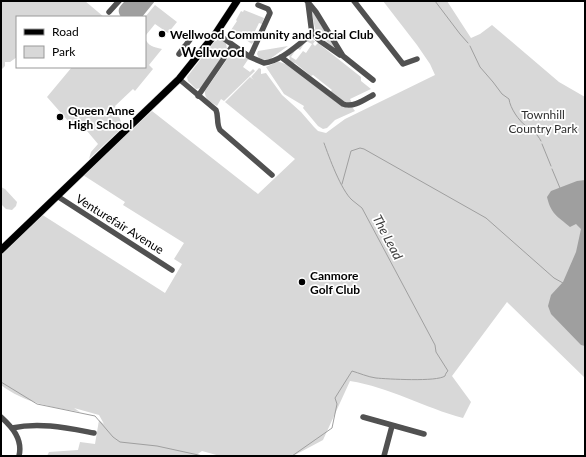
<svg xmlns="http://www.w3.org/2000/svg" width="586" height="457" font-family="Lato,sans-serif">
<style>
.green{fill:#d8d8d8;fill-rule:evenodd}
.water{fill:#9f9f9f}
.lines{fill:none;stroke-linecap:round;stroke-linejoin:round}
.stream{stroke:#9f9f9f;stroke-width:1}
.major-casing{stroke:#dbdbdb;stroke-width:8}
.minor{stroke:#515151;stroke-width:5.5}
.major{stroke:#000;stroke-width:7}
.poi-dot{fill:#000;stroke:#fff;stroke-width:1.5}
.labels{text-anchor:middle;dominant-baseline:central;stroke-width:3.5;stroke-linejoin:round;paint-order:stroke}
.poi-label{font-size:12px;font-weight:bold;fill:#000;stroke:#fff;text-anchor:start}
.park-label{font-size:12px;fill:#2f2f2f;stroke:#fff}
.street-label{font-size:12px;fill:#000;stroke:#fff}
.water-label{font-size:13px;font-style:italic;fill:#404040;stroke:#fff}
.quarter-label{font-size:14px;font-weight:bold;fill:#000;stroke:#fff}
</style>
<rect width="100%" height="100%" fill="#fff"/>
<!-- green -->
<path class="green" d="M1,1h84l19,16h-87v40l-7,5h-5v4l-4,4z
M383,1h64l24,37 9,-4 12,-9 67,57 26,15v281l-78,-76 -55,74 19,26 -8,16c-38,-10 -74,-31 -113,-37l-27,59 -30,16h-73l-18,-5 -7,5h-148l2,-4 29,-2 2,-8 15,2 4,-24 5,4 -5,-9 -25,-7 6,4c-28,-5 -56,-9 -79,-27v-132l40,-39 124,79 17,-29 -8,-5 10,-16 -61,-38 2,-3 -42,-27 69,-64 106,83 37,-35 -70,-57 25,-25 4,3 -3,-3 8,-9 2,1v5l5,-1 16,22 19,17 13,15 4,4 8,2 19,-14 90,-44 -5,-11 -13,-19z
M155,5l22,17 -9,11 -13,-9 -9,11 -1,-18z
M311,9l23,37v2l-18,-15z
M244,10l20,8 -2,6 -3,-1 -6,12 4,3 -2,5 -2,-1 -1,2 -21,-14 6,-9 -1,-1 5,-9 2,1z
M145,38c3,8 8,9 17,11l-13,16 4,4 -18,22 -2,-2 -18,17 8,21 -34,32 2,-7 7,-8 -16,-19 -6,5 -29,-33 25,-30h73z
M219,39l7,4 1,6 -26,39 -5,1 -8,-8 -1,-4 27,-35z
M309,39l6,2 -2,3 2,2 3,-3 43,34v4l10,8 -21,10 2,4 -5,2 -17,-13 2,-2 -19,-15 -2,1 -16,-13h-1l-4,-2 -1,-7zM306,41l6,3 -6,9 -3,-2 -7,9 -5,-3 6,-9 3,2z
M288,46l-18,13 -7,1 -4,-2 -2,-4 1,-3z
M236,50l13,8 -6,9 7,5 3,-3 2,2 -31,30 -3,-2 -4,7c-6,-4 -13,-7 -12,-15l27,-39z
M277,62h3l8,3 51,39 8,4 5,-1 3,4 -20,9 -8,8 -4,1 -5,-3 -15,-18 1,-2 -20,-12 -18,-27z
M1,187l4,2 12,13 -1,4 -4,4 -6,-1 -5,-5z"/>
<!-- water -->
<path class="water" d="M125,1h30l-13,16h-21c-5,-7 -1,-11 4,-16z
M585,180v166l-4,-1 -30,-31 -3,-8 3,-11 12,-13 13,-30 5,-23 -5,-5 -6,3c-13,-11 -19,-13 -23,-30l4,-6 26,-10z"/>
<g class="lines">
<!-- stream -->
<path class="stream" d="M435,1l25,33 8,9
M470,46l10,21 13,15 9,12 7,5c1,9 10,22 17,27 6,5 11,7 15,15
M542,144l9,22
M552,169l8,19
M342,184l9,-33 9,-3 4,1 122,69 68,60 9,5
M1,382l36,22 58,12 18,21 7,5 37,4 46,10
M292,456l40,-28 5,-24 -2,-6 17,-27c7,2 16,6 24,7 11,1 61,4 69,-2 0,-1 2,-5 3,-5l-12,-19 -1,-7 -73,-137c-3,-3 -7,-5 -10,-8 -11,-10 -23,-43 -28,-57"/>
<defs>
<path id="major" d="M1,250l178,-171 37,-46 21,-32"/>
</defs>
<!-- major casing -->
<use href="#major" class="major-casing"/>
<!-- minor -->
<path class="minor" d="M307,1l9,11 27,44 30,24
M354,1l49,63 14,-5
M308,3l4,31 8,7 20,14
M109,12l10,-11
M216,33l34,24 14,6c18,-2 34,-19 48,-29
M184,47l13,9
M179,54l13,-17
M250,57l20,-44 -2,-4 -10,-4
M281,57l62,47c10,4 21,-4 30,-9
M179,79l37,31c3,7 0,13 4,20l52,45
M198,96l35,-51
M57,196l115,74
M1,417c11,10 22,22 18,39
M363,417l61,17
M12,428c28,-6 55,0 82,5
M384,456l8,-30"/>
<!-- major -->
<use href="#major" class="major"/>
</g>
<!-- markers -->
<g class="poi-dot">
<circle cx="162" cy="34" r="4"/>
<circle cx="60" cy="117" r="4"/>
<circle cx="302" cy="282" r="4"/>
</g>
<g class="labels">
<!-- poi labels -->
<g class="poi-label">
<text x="170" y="34">Wellwood Community and Social Club</text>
<text x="68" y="110">Queen Anne<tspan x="68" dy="14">High School</tspan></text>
<text x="310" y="275">Canmore<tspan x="310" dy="14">Golf Club</tspan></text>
</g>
<!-- park labels -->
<g class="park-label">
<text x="543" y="114">Townhill<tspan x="543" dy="14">Country Park</tspan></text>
</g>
<!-- street labels -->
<g class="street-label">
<text transform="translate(120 224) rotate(32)">Venturefair Avenue</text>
</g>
<!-- water labels -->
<g class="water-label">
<text transform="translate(388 237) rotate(62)">The Lead</text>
</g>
<!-- quarter labels -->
<g class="quarter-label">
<text x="213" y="51">Wellwood</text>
</g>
</g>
<!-- border -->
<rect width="586" height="457" fill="none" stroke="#000000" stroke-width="4"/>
<!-- legend -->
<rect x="16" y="16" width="130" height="52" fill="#ffffff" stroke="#999999"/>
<rect x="24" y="29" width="20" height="6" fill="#000000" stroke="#999999"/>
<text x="52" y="36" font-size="12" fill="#000000">Road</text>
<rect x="24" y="46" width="20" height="12" fill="#d8d8d8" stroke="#999999"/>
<text x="52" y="56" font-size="12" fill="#000000">Park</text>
</svg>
